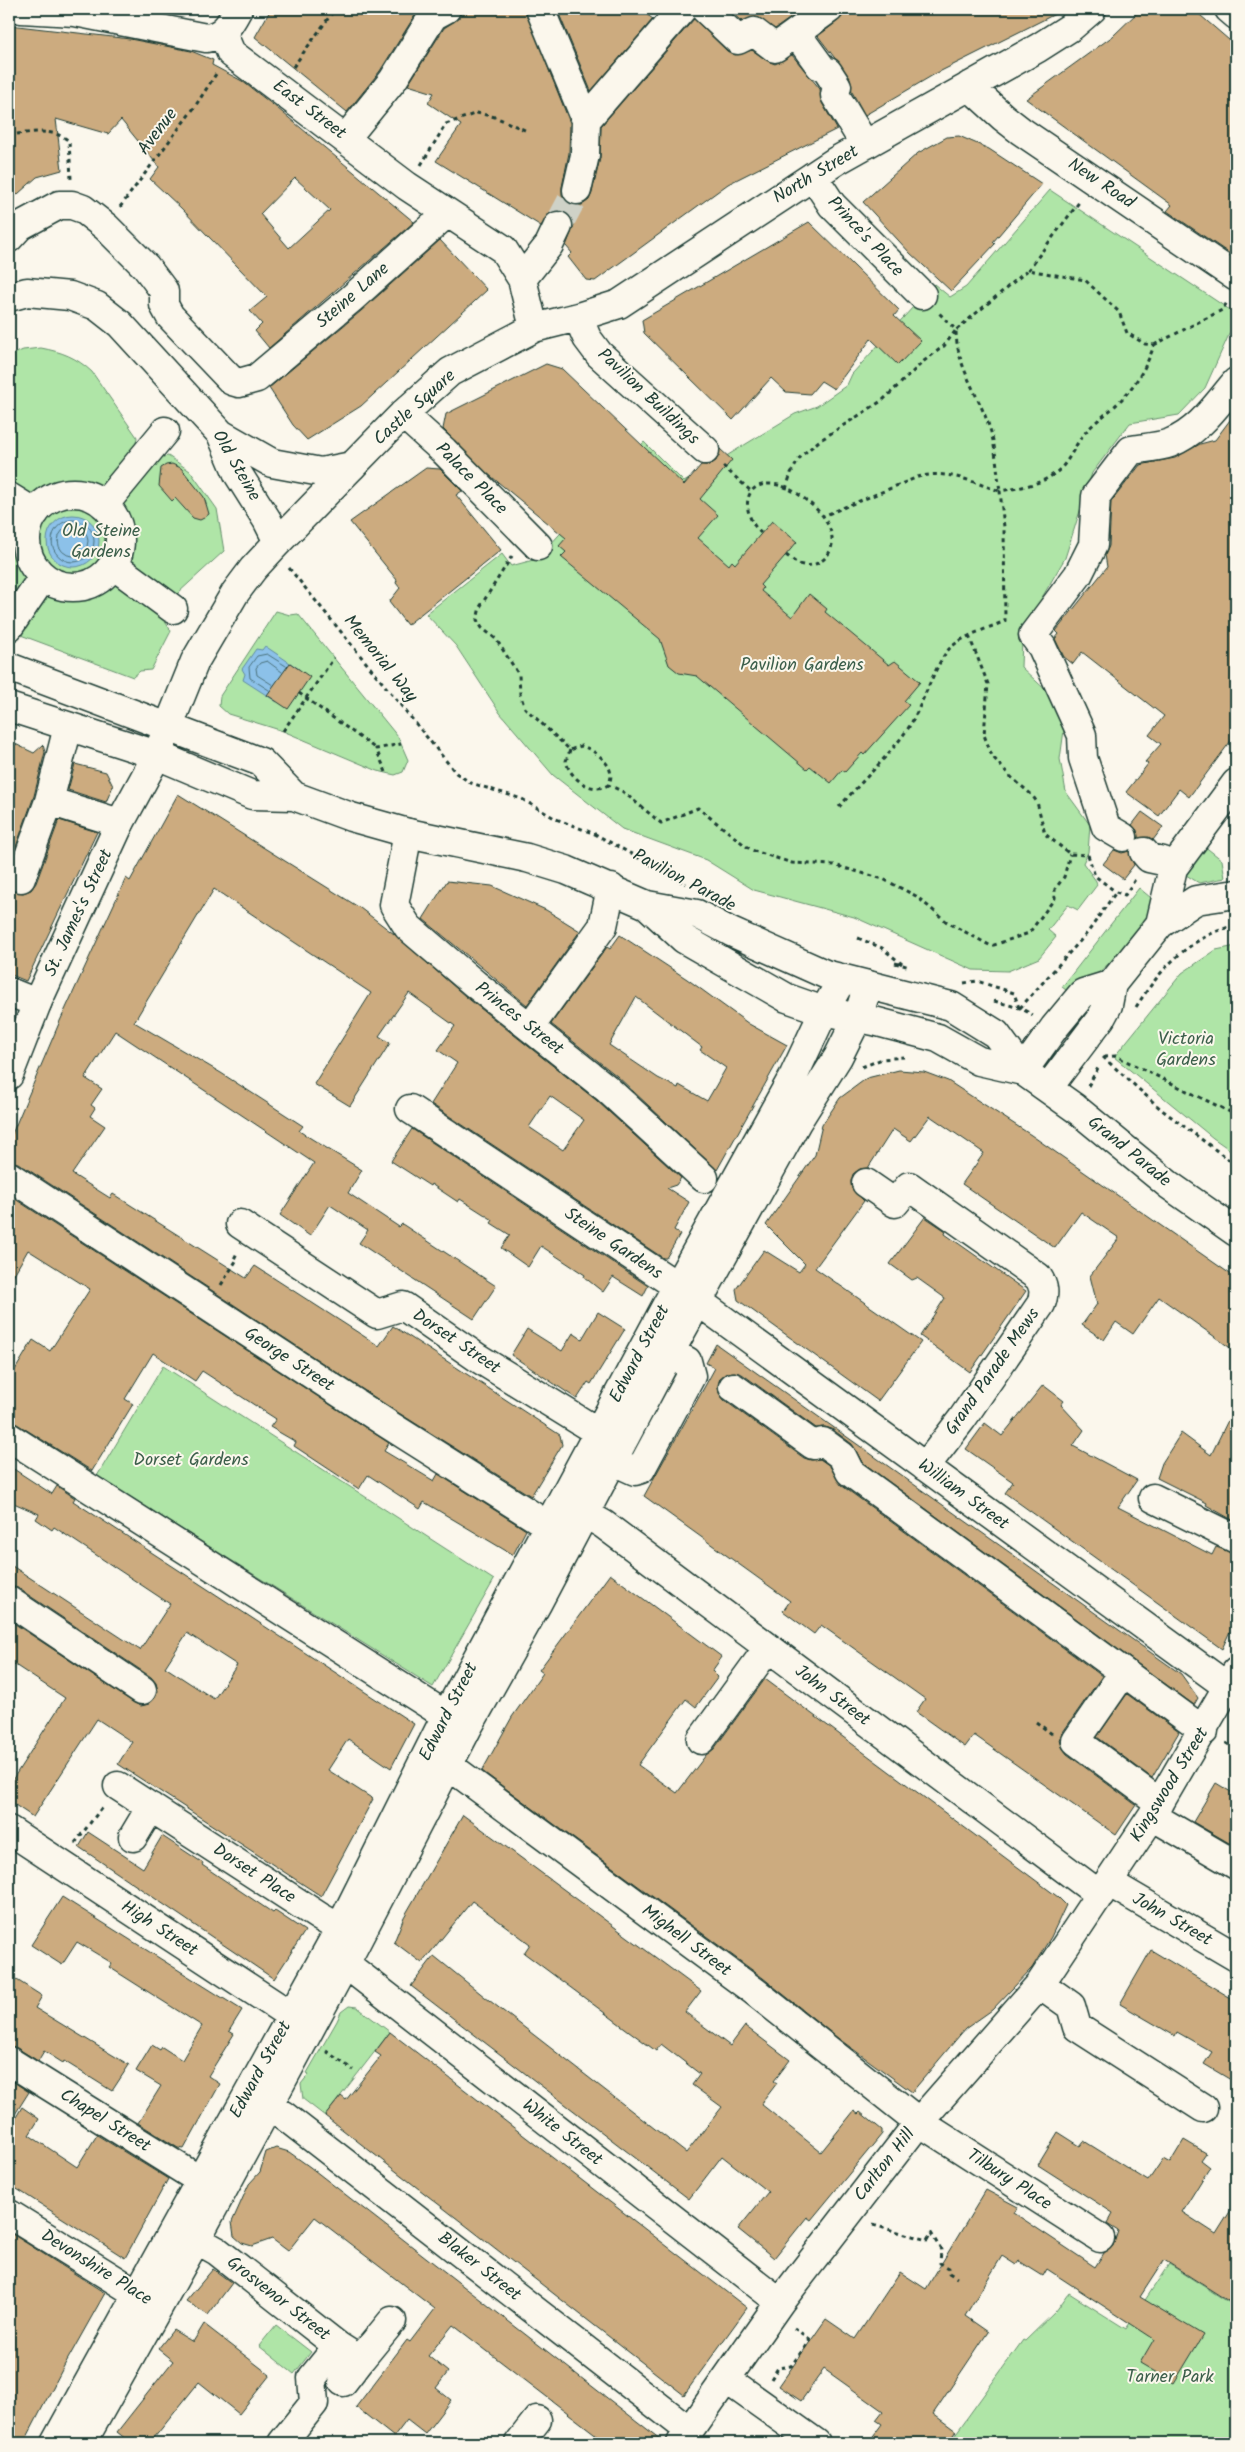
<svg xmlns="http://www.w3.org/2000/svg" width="1245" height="2452" font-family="Kalam,sans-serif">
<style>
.green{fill:#afe5a7;stroke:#67916e}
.water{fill:#8cc1e9;stroke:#608ca1}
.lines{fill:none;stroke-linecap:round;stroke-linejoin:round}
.shore{stroke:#4b727c;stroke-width:1}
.building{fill:#ccab7f;stroke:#1f3d34;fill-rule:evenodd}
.minor-tunnel{stroke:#cfd2c7;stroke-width:28;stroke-dasharray:28 14;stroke-linecap:butt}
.minor-casing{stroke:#1f3d34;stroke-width:31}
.major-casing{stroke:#1f3d34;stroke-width:31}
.highway-casing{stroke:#1f3d34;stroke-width:31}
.path{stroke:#1f3d34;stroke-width:3;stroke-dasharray:4 4;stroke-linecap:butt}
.minor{stroke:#fbf7ec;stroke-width:28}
.major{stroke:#fbf7ec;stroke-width:28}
.highway{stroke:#fbf7ec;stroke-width:28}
.labels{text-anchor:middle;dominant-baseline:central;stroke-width:4;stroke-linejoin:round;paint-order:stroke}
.street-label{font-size:18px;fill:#1f3d34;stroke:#fbf7ec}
.park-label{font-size:18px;fill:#3c5f4b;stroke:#fbf7ec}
</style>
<rect width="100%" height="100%" fill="#fbf7ec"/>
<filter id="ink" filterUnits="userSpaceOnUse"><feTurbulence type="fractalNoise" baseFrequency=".02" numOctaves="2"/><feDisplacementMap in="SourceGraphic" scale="10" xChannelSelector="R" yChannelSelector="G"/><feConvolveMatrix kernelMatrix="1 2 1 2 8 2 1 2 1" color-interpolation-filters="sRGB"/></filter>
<g filter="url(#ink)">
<!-- green -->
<path class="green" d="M1050,190l180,120 6,6v3l-31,69 -26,27 -49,8 -38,50 -27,85 -25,43 -18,39 -1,27 30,28 14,28 -5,36 6,33 24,33 -2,27 -5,11 13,18 1,4 -19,25 -10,-5 -20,25 8,7 -17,21 -31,13 -35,-1 -119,-53 -100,-27 -48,-30 -84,-31 -69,-54 -53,-62 -44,-67 -30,-32 76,-60 9,12 26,-7 107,-117 40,40 111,-68 22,-8 30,-21 5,-11 82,-90 16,13 16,-10z
M41,348c21,4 35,9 51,24l45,65 -2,13 23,8 10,-2 22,15 27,38 7,42 -46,42 -12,30 5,8 -20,39 -11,1 -7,6 -115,-43 -9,-19v-259l14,-6z
M276,611l14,4 8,-1 100,123 10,23 -5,12 -8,3 -17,-4 -95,-40 -55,-17 -9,-8 1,-10z
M1199,842l23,18 3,18 -26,5 -13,-8 2,-17z
M1139,888l17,14 -15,31 -67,63 -12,-9z
M1236,946v208l-23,-16 -99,-81 68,-84 34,-23z
M163,1366l331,214 -61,107 -336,-211z
M349,2006l8,1 33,25 -65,84 -22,-17 -2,-15 8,-10 -2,-1 30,-52 4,-9z
M1169,2264l67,43v136h-287l74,-103 2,1 31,-30 13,-18 57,36z
M276,2325l35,27 -17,22 -35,-28z"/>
<!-- water -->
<path class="water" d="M47 541a26 26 0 1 1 52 0a26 26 0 1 1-52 0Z
M265,646l34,23 -22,33 -34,-22 2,-6 -3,-5 14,-20 6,1z"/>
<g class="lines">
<!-- shore -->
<path class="shore" d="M52 541a21 21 0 1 1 42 0a21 21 0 1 1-42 0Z
M58 541a15 15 0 1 1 30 0a15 15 0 1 1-30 0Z
M273,685l-16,-10 -1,-7 4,-5 7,-2 15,11
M269,690l-19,-12 -1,-11 8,-11 10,-2 19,12"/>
</g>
<!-- building -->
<path class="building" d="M271,9h148l-39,62 -33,41 -92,-75z
M462,9h63l45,114 -1,30 -7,34v8l5,7 6,3h9l7,-5 3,-7 8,-35 1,-32 93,-107 33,32 8,4 17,-5 14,10 9,4 17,-9 28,34 2,14 15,26 -109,55 -133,97 -9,-1 -18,-23 4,-4 -6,-7 8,-21 -3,-7 -6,-6 -8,-2 -7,3 -9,13 -105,-65 25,-36 -33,-22 6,-10 -26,-8 36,-57 15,-10z
M557,9h82l14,10 -62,72z
M728,9h75l-28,20 -19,-12 -15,4z
M844,9h221l-130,65 -70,41 -13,-23 -2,-14 -32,-42 20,-15 5,-5z
M1141,9h52l43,37v212l-69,-47 5,-6 -146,-106 87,-63z
M9,25l121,14 61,12 22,9 -1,5 30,16 35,27 137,114 -145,126 -14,-17 7,-7 -12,-13 17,-14 -86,-89 -31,-29 9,-12 -38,-47 -13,14 -52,-15 6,51 -25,7 -28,25zM295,178l35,32 -41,38 -29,-34z
M959,136l30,13 53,35 -49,58 2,2 -44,47 -41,-38 -47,-51 55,-49 29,-16z
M809,222l90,88 -5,6 27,25 -23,24 -27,-26 -37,50 -13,-8 -11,13 -24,-2 -15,-14 -38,42 -89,-87 -2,-13z
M440,240l47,50 -126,116 -54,34 -14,-15 -24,-37 92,-77z
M546,364l16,5 122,116 17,-20h8l7,-4 4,-12 12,11 -32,39 18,16 -20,23 31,27 3,-4 3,3 37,-43 25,21 -37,43 3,3 -2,3 31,26 17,-23 18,15 -2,3 64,53 6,-4 25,21 -16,19 5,4 -45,50 -2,-2 -17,19 -3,-2 -11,13 -21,-17 -3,3 -110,-93 -18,-3 -10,-8 -9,-26 -99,-82 5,-5 -7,-6 7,-8 -79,-65 -44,-44 3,-15z
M1236,412v322l-47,63 -10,-8 -20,27 -33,-24 22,-28 -3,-2 16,-18 -12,-9 15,-19 -82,-64 -9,12 -9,-7 -9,-18 4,-5 -3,-3 51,-64 -2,-12 4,-9 2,-44 29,-37 35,-7 25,-14 15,-4z
M172,464l9,4 23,29 5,17 -5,4 -4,2 -7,-2 -18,-20 -3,3 -13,-15 2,-18 5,-3z
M426,468l14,1 22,22 -6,4 45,55 -94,75 -18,-23 11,-14 -4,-5 1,-3 -47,-58z
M290,663l20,14 -22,32 -21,-14z
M9,741l25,12 9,-8 2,7 -11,44 -22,62h-3z
M75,764l31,8 7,14 -7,16 -38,-12z
M178,794l182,114 34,26 71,62 131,104 85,78 -5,7 -9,3 22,14 -15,28 6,4 -14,24h-3l-232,-154 26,-41 -19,-13 17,-24 -46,-33 -30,43 11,7 -40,63 -36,-22 57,-91 -157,-104 -80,133 87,51 82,53 -4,5 63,39 -14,23 51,34 3,-3 94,62 -22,33 -115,-76 9,-13 -38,-25 -20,31 -30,-21 34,-52 -199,-132 -30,47 17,11 -11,16 4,3 -5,8 15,10 -33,48 38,24 3,-4 133,84 9,-12 124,80 14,-20 167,109 2,10 -31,51 -137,-86 -376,-247 -9,-2v-20l51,-120 66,-143 4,3zM550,1096l34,24 -21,30 -34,-23z
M1142,812l21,15 -10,13 -4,-3 -11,1 -1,-8 -5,-5z
M59,820l38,12 -71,149 -17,-7v-84l14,3 8,-3 5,-7z
M1114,850l8,3 7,-2 5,14 -11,14 -20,-15z
M447,881l45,5 54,24 34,21 -53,74 -104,-86z
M620,935l67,44 62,45 38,21 -70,125 -100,-94 -66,-52 56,-77 3,2zM636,997l66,50 -2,3 26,18 -19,33 -28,-16 -1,3 -20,-10 -49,-33z
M899,1070l25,2 24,9 83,54 205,143v74l-77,-55 -26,37 -17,-12 -12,18 -22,-15 15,-21 -7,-28 29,-38 -38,-26 -26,36 -93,-64 22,-31 -54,-37 -19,25 -18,-12 -25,39 -8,1 -7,5 -2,7 1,8 12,12 -49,67 106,74 -43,59 -140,-101 -2,-11 28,-39 35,22 6,-8 -39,-39 49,-70 7,-30 18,-27 27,-20z
M412,1129l236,157 -5,10 -30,-19 -10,15 -19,-15 1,-2 -44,-29 -13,21 -27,-19 9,-13 -19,-12 2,-3 -33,-21 -2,3 -27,-18 -1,2 -39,-25z
M9,1195l380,248 -5,8 50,30 4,-7 88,56 -13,25 -89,-53 -4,7 -52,-34 -9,14 -65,-43 2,-4 -26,-15 6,-8 -74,-48 -7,10 -42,-28 -28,46 8,5 -41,67 -75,-47 -8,-2v-42l24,-40 17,11 40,-62 -62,-39 -19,33z
M925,1217l21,14 -1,3 81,57 -56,81 -50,-36 25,-38 -28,-20 -5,2 -22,-16z
M598,1312l27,17 -34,55 -3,-2 -11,17 -66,-44 16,-26 35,22 11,-18 9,6z
M716,1344l465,330 17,24 -4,7 -332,-243 -10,-18 -20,-15 -7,-2 -9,1 -74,-54 -7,-2 -8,1 -7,5 -2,7 1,8 5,7 80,58 7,2 9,-1 10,7 11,19 261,191 -39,56 -3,8 2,7 5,7 69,51 -20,30 -142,-100 -9,12 -49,-35 9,-13 -104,-74 -7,9 -31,-23 7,-10 -146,-105 71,-128 -9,-5z
M1043,1385l21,16 -3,4 23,25 -11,16 64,34 -19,27 94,48 4,-8 20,7v64l-14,31 -217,-156 8,-11 -47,-33 19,-26 17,13z
M1236,1404v118l-30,-17 1,-2 -50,-25 5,-15 19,-30 30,22z
M9,1466l43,28 5,-8 18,12 -2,3 341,223 -23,44 -43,-29 -20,31 45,29 -52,97 -203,-132 14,-22 -35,-23 -64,98 -24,-16v-16l56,-87 -56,-37v-41l125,83 7,3 8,-2 6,-6 3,-7 -2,-8 -5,-6 -133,-89 -9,-2v-22l131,86 30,-46 -116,-77 -2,3 -16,-11 3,-5 -30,-13zM187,1633l50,32 -23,34 -49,-32z
M610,1574l112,83 -10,14 6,6 -22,30 -10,-8 -48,66 39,28 29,-38 8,-6 51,-70 293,218 8,8 -15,32 -19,31 -40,42 -27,19 -53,63 -73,-53 -76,-61 -281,-207 30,-54 31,-44 -4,-3z
M1127,1694l52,38 -27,46 -55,-41z
M1216,1783l20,12v52l-43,-25z
M463,1815l238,176 -16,21 45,34 15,-20 45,34 -16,21 3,2 -16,21 60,48 33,-41 4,3 2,-2 22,18v4l-71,86 -4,-3 -33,41 -36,-29 30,-37 -46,-36 -33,43 -278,-213 23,-30 51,41 201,156 36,-46 -30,-22 8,-11 -39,-30 -5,7 -132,-98 6,-9 -58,-43 -50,62 -28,-21 10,-25z
M88,1832l55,36 19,-32 41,27 -1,2 71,48 2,-2 30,20 -31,48 -195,-132z
M62,1897l180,113 -13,21 5,3 -26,42 12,8 -36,65 -6,-1 -40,-25 23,-37 -25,-15 16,-26 8,5 2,-3 20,13 20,-34 -93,-59 3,-4 -35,-21 -15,23 -31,-20z
M1151,1950l85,51v82l-32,-19 8,-12 -35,-20 -2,4 -55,-32z
M9,1975l33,21 -7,12 94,57 -17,26 -48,-30 -1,2 -19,-12 -6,10 -21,-13 -8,-2z
M390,2032l357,276 -63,87 -359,-279 16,-20 5,4 35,-44 -6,-4z
M9,2079l20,13 -19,30 2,2 10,-17 17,12 -10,16 48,32 20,-32 71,44 -43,79 -116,-74z
M1058,2132l22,14 4,-5 64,40 15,-22 7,4 14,-23 22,13 -5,7 9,7 -28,45 34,22 20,-32v104l-72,-46 -24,37 63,38 -29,48 -34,-20 14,-24 -107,-70 -4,7 -24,-15 -3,4 -14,-9 -37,60 23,16 -55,82 23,17 -9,12h-79l14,-19 -6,-4 7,-9 -59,-42 -23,32 -22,-15 47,-67 29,20 45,-67 26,17 60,-99 32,17 -4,6 81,54 9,-14 9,-7 5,-15 -11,-7 6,-11 -75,-48z
M276,2148l13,4 21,15 355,276h-58l-154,-118 -25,31 20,16 -12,16 15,12 -26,34 -18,-14 -13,17 -38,-30 51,-67 3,2 25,-33 -120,-92 -27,34 -16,-12 -20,7 -10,-3 -8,-7 -2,-14 17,-38 11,-12 6,-20z
M9,2232l96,61 -41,73 -40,77h-7l-8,-5z
M213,2269l19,14 -24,32 -22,-14z
M204,2324l66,51 -31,39 -40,-32 -49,61h-19l-14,-11 56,-71 -15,-12 15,-19 20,12z"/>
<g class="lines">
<!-- minor-tunnel -->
<path class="minor-tunnel" d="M558,226l19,-36"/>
<defs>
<path id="minor" d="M21,9l54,3 131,26c18,-2 24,-14 32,-29
M540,9l46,111 -1,35 -8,35
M705,9l33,31 16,-8 21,16 54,-39
M1229,9l7,6
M222,32l9,21 176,133 96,63 19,30 12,49
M796,33l24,33
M828,72l9,14 -2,9 30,50
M969,86l34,31 18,14 215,146
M586,120l96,-111
M346,138l47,-58 40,-64 13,-7
M813,176l19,29 90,90
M9,238l11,-12 39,-21h13l11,4 23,18 40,40 18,24v14l6,11 62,65 7,2 18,-5 94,-79 96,-86
M522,279l27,-34 9,-19
M578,317l9,21 12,16 106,96
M403,414l41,37 94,95
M26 540a47 47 0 1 1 94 0a47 47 0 1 1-94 0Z
M9,497l26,16
M104,505l61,-74
M278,542l125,-128 47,-42 84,-44 44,-11 41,-13 217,-143 202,-113 33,-21 21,-18
M113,565l60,44
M9,627l34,-50
M49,801l71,22
M408,833l-14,72 14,22 67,57 131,104 98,90
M1123,837l-17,-10 -23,-69 -1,-23 -40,-88 -9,-12 45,-60 15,-30 3,-49 35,-46c13,-2 28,-3 39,-7 29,-11 47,-39 66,-61
M1144,852l5,6 14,3 10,7
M9,873l12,5 28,-77 19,-74
M1160,924l36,-24 40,-6
M9,992l28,11
M530,1027l73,-101 8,-38
M1023,1071l31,-43 29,-35 29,-9
M1048,1088l53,-70 7,-13 4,-21 48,-60 13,-56 63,-85
M410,1109l267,177 540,393 14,4
M9,1176l377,247 177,112
M866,1183l29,20 14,-17 129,91c6,9 7,16 3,27l-79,115 -37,48
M240,1224l137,90 26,-8 75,52 136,84
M733,1387l80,58 10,-3 19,14 8,16 354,259
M9,1437l452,288
M613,1461l22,10 6,-2 50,-93 -4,-15 -17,-9
M1153,1498l83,41
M569,1505l34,19 497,371
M9,1601l133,89
M1123,1673l-47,68 84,62
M701,1740l67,-92
M448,1765l306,226 165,131 181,116
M118,1786l202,131 36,20
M1152,1816l84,49
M9,1830l298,196
M133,1837l18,-30
M1108,1882l128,75
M329,1955l23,14 428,333
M1040,1984l31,22 6,21 126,81
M9,2061l192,120 12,12
M253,2096l30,19 407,316
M9,2214l145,90
M181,2231l36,20 121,95 22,14 32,-39
M726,2379l90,64
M343,2382l17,-22
M55,2443l285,-515 106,-212 221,-412 127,-229 30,-64 18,-32
M82,2443l114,-203 149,-276 122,-235 70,-125 133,-252 127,-230 41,-65 20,-40 10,-32
M282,2443l32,-40 -2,-25 26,-32
M519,2443l18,-23
M681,2443l99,-141 139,-180 121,-138 112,-168 84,-144"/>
<path id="major" d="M9,297l18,-5 43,4 27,10 23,18 101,110 17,40 29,46 11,22 -25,27 -18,24 -40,68 -38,94 -37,68 -83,180 -28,72
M221,434l51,29 49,9 31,-6"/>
<path id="highway" d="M9,667l252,95 33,34
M9,707l148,48 95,40 42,1 57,21 57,16 119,25 39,12 81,35 50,9 34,18 94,42 126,32 45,28 27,37
M647,905l37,34 103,59 37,13 50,10 64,17 41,23 44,10 52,37 94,77 67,47"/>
</defs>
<!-- minor casing -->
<use href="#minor" class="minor-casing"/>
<!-- major casing -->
<use href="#major" class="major-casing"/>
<!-- highway casing -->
<use href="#highway" class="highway-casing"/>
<!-- path -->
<path class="path" d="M293,67l42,-58
M9,135c20,-2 43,-8 60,6l2,38
M421,165l25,-41 31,-11 18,4 32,14
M120,207l74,-99 22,-34
M1028,270l52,-69
M1154,345l68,-35 6,-9
M723,466l29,26
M786,489l5,-16 10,-17 18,-15 64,-41 41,-39 20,-15 12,-16
M761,533c-17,-15 -22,-49 9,-49 20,0 41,19 53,32l95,-39c30,-8 53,5 82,14 -3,-20 -4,-43 -10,-62 -11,-34 -34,-63 -34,-99
M786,555c4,3 8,7 13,9 17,6 35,-8 33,-25 0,-8 -5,-16 -9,-23
M512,556l-32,51 -3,13 5,8 14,11 23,36 1,19 5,14 45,42 11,-4c15,4 38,22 27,39l14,6 39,32 37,-15 53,42 41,13 42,2 49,14 33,17 31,26 44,24 38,-13 26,-35v-9l9,-12 6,-23
M289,568l167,205 15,10 51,16 34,20 39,15 91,50
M969,636l19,48 -4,51 8,21 19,21 21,18 5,7 8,32 25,20 18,1
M299,693l77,56
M283,731l51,-73
M570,750l-4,11c3,16 25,34 42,24
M386,772l-10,-23 25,-5
M839,807c22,-25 49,-50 68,-77 15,-22 28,-67 43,-82 14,-13 37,-19 55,-27l-1,-94 -4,-36c18,-3 39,-6 54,-17 14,-9 20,-28 30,-40 10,-12 23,-20 34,-31 16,-16 29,-36 36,-58l-9,-1 -18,-11 -8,-21 -34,-32 -57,-10 -72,60 -17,-17
M1088,855l7,21 21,16 9,3 11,-17
M858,938l24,10 20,16
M895,963l15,4
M964,983l13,-2 37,12 5,15
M994,1001l26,7 13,7
M1136,1007c25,-39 53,-70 100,-82
M1020,1008l68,-76 28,-40
M1103,1057l59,53 74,55
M1104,1057l12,-1 120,59
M862,1067l20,-8 22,-2
M1088,1086l10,-18
M221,1285l15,-24 -2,-2 3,-6
M1036,1722l16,12
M1226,1743l10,6
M75,1843l28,-37
M326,2051l27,19
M873,2225l54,15 4,-7 10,17 -1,13 9,5v5l8,5
M794,2328l17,12
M771,2379l7,-11 13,-2 19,-26"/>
<!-- minor -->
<use href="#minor" class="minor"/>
<!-- major -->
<use href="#major" class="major"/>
<!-- highway -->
<use href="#highway" class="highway"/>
</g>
</g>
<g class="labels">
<!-- street labels -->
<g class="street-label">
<text transform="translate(309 110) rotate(37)">East Street</text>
<text transform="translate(158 132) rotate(-53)">Avenue</text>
<text transform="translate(816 175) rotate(-31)">North Street</text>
<text transform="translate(1101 184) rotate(34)">New Road</text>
<text transform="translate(865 237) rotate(47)">Prince's Place</text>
<text transform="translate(353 296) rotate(-41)">Steine Lane</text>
<text transform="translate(648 397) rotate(43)">Pavilion Buildings</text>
<text transform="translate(415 408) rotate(-42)">Castle Square</text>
<text transform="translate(236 466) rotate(60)">Old Steine</text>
<text transform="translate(471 479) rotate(45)">Palace Place</text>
<text transform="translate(380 659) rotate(51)">Memorial Way</text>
<text transform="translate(684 881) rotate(28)">Pavilion Parade</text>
<text transform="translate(79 913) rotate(-65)">St. James's Street</text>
<text transform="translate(519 1019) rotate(38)">Princes Street</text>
<text transform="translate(1129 1152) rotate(39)">Grand Parade</text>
<text transform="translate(613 1244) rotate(34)">Steine Gardens</text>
<text transform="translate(456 1342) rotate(34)">Dorset Street</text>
<text transform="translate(640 1354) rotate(-62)">Edward Street</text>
<text transform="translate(289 1360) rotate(33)">George Street</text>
<text transform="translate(993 1372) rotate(-55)">Grand Parade Mews</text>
<text transform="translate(963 1495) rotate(36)">William Street</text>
<text transform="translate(832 1696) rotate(37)">John Street</text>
<text transform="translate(449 1712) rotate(-63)">Edward Street</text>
<text transform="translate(1170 1785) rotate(-58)">Kingswood Street</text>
<text transform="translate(254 1874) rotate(33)">Dorset Place</text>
<text transform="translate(1172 1920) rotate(30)">John Street</text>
<text transform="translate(159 1929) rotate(33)">High Street</text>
<text transform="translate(686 1941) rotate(37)">Mighell Street</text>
<text transform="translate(261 2070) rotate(-61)">Edward Street</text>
<text transform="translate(105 2121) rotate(32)">Chapel Street</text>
<text transform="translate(562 2133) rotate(38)">White Street</text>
<text transform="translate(885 2165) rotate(-52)">Carlton Hill</text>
<text transform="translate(1009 2180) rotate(33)">Tilbury Place</text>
<text transform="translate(479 2267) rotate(38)">Blaker Street</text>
<text transform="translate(96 2268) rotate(32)">Devonshire Place</text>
<text transform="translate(278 2299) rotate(38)">Grosvenor Street</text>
</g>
<!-- park labels -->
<g class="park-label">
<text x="101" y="531">Old Steine<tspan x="101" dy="21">Gardens</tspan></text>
<text x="802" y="665">Pavilion Gardens</text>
<text x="1186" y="1039">Victoria<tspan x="1186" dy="21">Gardens</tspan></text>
<text x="191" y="1460">Dorset Gardens</text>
<text x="1170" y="2377">Tarner Park</text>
</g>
</g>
<!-- margin -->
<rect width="1245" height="2452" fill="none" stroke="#fbf7ec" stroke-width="30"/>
<rect x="15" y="15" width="1215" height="2422" fill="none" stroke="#1f3d34" stroke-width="2" filter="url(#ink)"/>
</svg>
